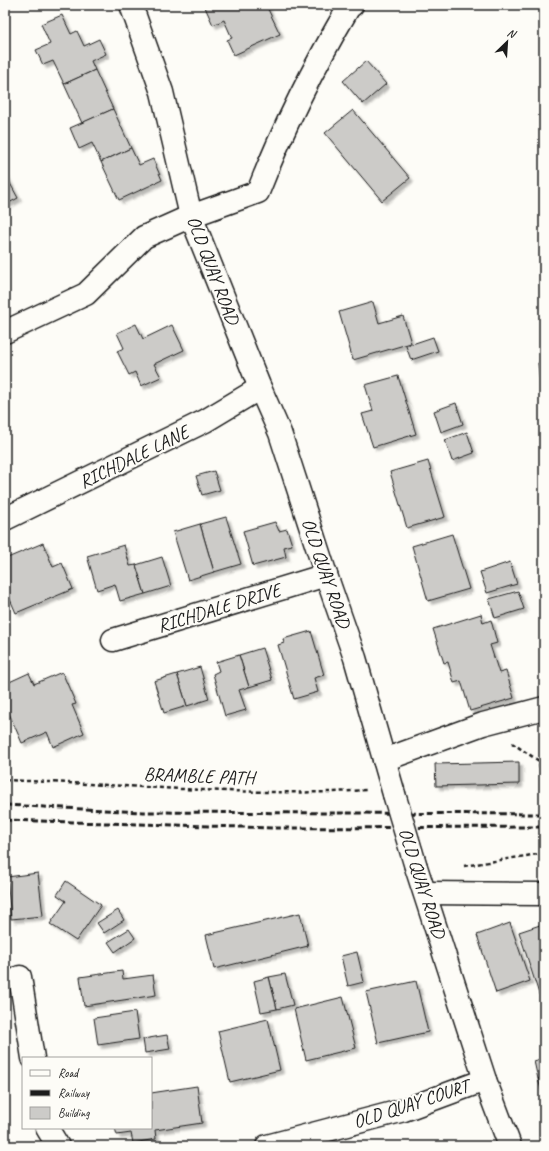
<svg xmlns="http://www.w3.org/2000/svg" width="549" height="1151" viewBox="0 0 549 1151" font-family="Caveat,sans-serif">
	<defs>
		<filter id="shadow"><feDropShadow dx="3.5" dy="3.5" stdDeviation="1" flood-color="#0004"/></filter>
	</defs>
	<rect width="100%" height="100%" fill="#fdfcf7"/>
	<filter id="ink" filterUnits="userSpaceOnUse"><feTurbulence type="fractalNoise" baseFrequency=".025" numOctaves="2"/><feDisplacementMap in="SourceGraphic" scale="8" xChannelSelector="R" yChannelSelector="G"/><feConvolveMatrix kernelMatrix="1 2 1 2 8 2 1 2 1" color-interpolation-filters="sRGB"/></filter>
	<g filter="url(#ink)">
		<g fill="#cccbc8" stroke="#1c1c1c" filter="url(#shadow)">
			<path d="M204,5H266L280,34L234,55L227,40L232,38L224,20L213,25Z"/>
			<path d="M62,15L71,34L77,31L84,46L99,39L106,54L91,61L95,70L64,84L53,61L43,65L36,50L50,44L41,24Z"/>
			<path d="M366,61L386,84L363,104L343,81Z"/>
			<path d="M95,70L113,109L82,123L64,84Z"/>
			<path d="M113,109L131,148L101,162L92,143L79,149L70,128Z"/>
			<path d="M353,110L410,178L382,201L325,133Z"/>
			<path d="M131,148L139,165L153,159L162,180L119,200L101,162Z"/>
			<path d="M5,174L18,198L5,205Z"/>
			<path d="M373,302L379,323L403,316L411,343L353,360L339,312Z"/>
			<path d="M136,324L143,339L172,325L184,350L154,364L161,377L141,386L135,372L129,375L117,351L124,348L117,333Z"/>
			<path d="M433,337L438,351L411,360L406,346Z"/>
			<path d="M544,362V384L540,385L538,363Z"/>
			<path d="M398,376L416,434L373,447L362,414L373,411L365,385Z"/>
			<path d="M456,403L463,424L441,432L434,411Z"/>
			<path d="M467,432L474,453L452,461L445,440Z"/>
			<path d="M428,461L445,517L407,528L390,472Z"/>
			<path d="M214,471L220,490L202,495L196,476Z"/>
			<path d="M226,517L241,564L214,572L200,524Z"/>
			<path d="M275,522L279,531L287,529L292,545L284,547L286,557L253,566L243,531Z"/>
			<path d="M200,524L214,572L188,580L173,532Z"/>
			<path d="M452,534L469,589L428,601L412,546Z"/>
			<path d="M43,543L53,567L62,563L73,589L16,613L5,588V559Z"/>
			<path d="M124,545L130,566L136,565L145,594L120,601L115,584L97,590L87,556Z"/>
			<path d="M162,557L171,586L145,594L136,565Z"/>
			<path d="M510,562L517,584L487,593L480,572Z"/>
			<path d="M518,591L524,609L495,618L489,599Z"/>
			<path d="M481,614L483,623L491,620L497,643L490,645L499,673L506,671L514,698L470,711L461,681L454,683L448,662L444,663L433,629Z"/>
			<path d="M311,631L324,675L314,678L318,692L294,699L278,645L284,643L283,639Z"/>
			<path d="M262,648L272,680L249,687L239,655Z"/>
			<path d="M239,655L249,687L239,690L246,710L225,716L213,674L219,671L216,662Z"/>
			<path d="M200,667L209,699L187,706L177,674Z"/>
			<path d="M62,672L76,704L72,705L84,733L53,747L47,732L22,743L7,709L5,710V684L29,673L34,684Z"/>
			<path d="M177,674L187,706L164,713L154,681Z"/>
			<path d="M519,762V784L436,786L435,764Z"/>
			<path d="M38,873L43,916L11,919L7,877Z"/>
			<path d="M66,881L101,905L76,941L50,924L66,901L57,895Z"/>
			<path d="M118,910L124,920L104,933L97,923Z"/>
			<path d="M300,913L308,946L214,969L206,935Z"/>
			<path d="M510,923L530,981L496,993L477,935Z"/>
			<path d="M540,925L542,931H544V996L540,997L519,932Z"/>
			<path d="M129,929L135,938L115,952L108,942Z"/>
			<path d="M357,952L364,982L348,986L341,956Z"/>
			<path d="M122,971L123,979L153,975L156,995L84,1006L80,977Z"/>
			<path d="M285,974L293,1005L277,1009L269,977Z"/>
			<path d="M269,977L277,1009L261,1012L254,981Z"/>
			<path d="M416,981L428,1032L378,1043L366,992Z"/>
			<path d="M343,997L356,1048L306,1060L294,1009Z"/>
			<path d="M135,1012L139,1039L98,1045L94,1018Z"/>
			<path d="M268,1019L280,1070L230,1082L218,1031Z"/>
			<path d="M167,1035L170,1049L145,1053L143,1039Z"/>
			<path d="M544,1058V1077L538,1079L534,1061Z"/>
			<path d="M544,1077V1096H543L538,1079Z"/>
			<path d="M197,1086L202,1123L155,1130L156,1139L133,1143L131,1133L117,1135L115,1128H151V1093Z"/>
		</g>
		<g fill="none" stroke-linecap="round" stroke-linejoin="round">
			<defs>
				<g id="minor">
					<path d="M131,5L162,92L191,216L260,388L280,433L326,575L355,658L394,794"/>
					<path d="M5,332L86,294L144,237L191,216L258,192C283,128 314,66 349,7L352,5"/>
					<path d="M5,519L205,421L260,388"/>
					<path d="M113,640L326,575"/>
					<path d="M384,760L483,724L544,708"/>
					<path d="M416,867L485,1080L510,1146"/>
					<path d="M425,893L544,894"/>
					<path d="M20,977L33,1058"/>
					<path d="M47,1128L58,1146"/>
					<path d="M267,1146L404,1110L485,1080"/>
				</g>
			</defs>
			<use href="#minor" stroke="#1c1c1c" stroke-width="25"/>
			<g stroke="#1c1c1c" stroke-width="2.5" stroke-dasharray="4 3" stroke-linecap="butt">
				<path d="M512,743L539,761L544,797"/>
				<path d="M5,780C79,783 153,788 226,791C273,792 319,794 366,790"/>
				<path d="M464,866L544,853"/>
			</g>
			<use href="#minor" stroke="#fdfcf7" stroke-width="22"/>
			<g stroke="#1c1c1c" stroke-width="3" stroke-dasharray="6 3" stroke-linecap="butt">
				<path d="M5,805L143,812L544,814"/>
				<path d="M5,820L275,828L544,827"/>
			</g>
			<defs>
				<path id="minor-bridge" d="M394,794L416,867"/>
			</defs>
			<use href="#minor-bridge" stroke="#1c1c1c" stroke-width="25" stroke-linecap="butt"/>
			<use href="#minor-bridge" stroke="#fdfcf7" stroke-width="22"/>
		</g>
	</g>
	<g text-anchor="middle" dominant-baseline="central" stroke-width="4" stroke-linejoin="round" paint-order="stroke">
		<g font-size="19" fill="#1c1c1c" stroke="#fdfcf7">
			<text transform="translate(213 270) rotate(69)">OLD QUAY ROAD</text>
			<text transform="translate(134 457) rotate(-26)">RICHDALE LANE</text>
			<text transform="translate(326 573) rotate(71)">OLD QUAY ROAD</text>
			<text transform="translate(219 608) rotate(-17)">RICHDALE DRIVE</text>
			<text transform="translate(199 776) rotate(2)">BRAMBLE PATH</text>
			<text transform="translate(422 883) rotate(72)">OLD QUAY ROAD</text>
			<text transform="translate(411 1104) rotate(-18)">OLD QUAY COURT</text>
		</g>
	</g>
	<rect width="549" height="1151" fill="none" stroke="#fdfcf7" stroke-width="20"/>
	<rect x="10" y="10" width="529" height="1131" fill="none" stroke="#1c1c1c" stroke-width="1.5" filter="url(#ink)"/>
	<rect x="22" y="1057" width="130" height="72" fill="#fdfcf7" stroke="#a3a29f"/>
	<rect x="30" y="1070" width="20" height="6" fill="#fdfcf7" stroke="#a3a29f"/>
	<text x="58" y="1077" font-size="12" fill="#1c1c1c">Road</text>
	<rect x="30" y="1090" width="20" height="6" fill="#1c1c1c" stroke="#a3a29f"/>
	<text x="58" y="1097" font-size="12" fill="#1c1c1c">Railway</text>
	<rect x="30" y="1107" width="20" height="12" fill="#cccbc8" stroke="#a3a29f"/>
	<text x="58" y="1117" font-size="12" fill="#1c1c1c">Building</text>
	<g transform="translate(507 42) rotate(25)" stroke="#fdfcf7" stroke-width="3" paint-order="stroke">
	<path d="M0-3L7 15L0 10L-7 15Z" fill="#1c1c1c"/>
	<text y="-6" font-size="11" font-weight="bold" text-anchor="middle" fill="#1c1c1c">N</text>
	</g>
</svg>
